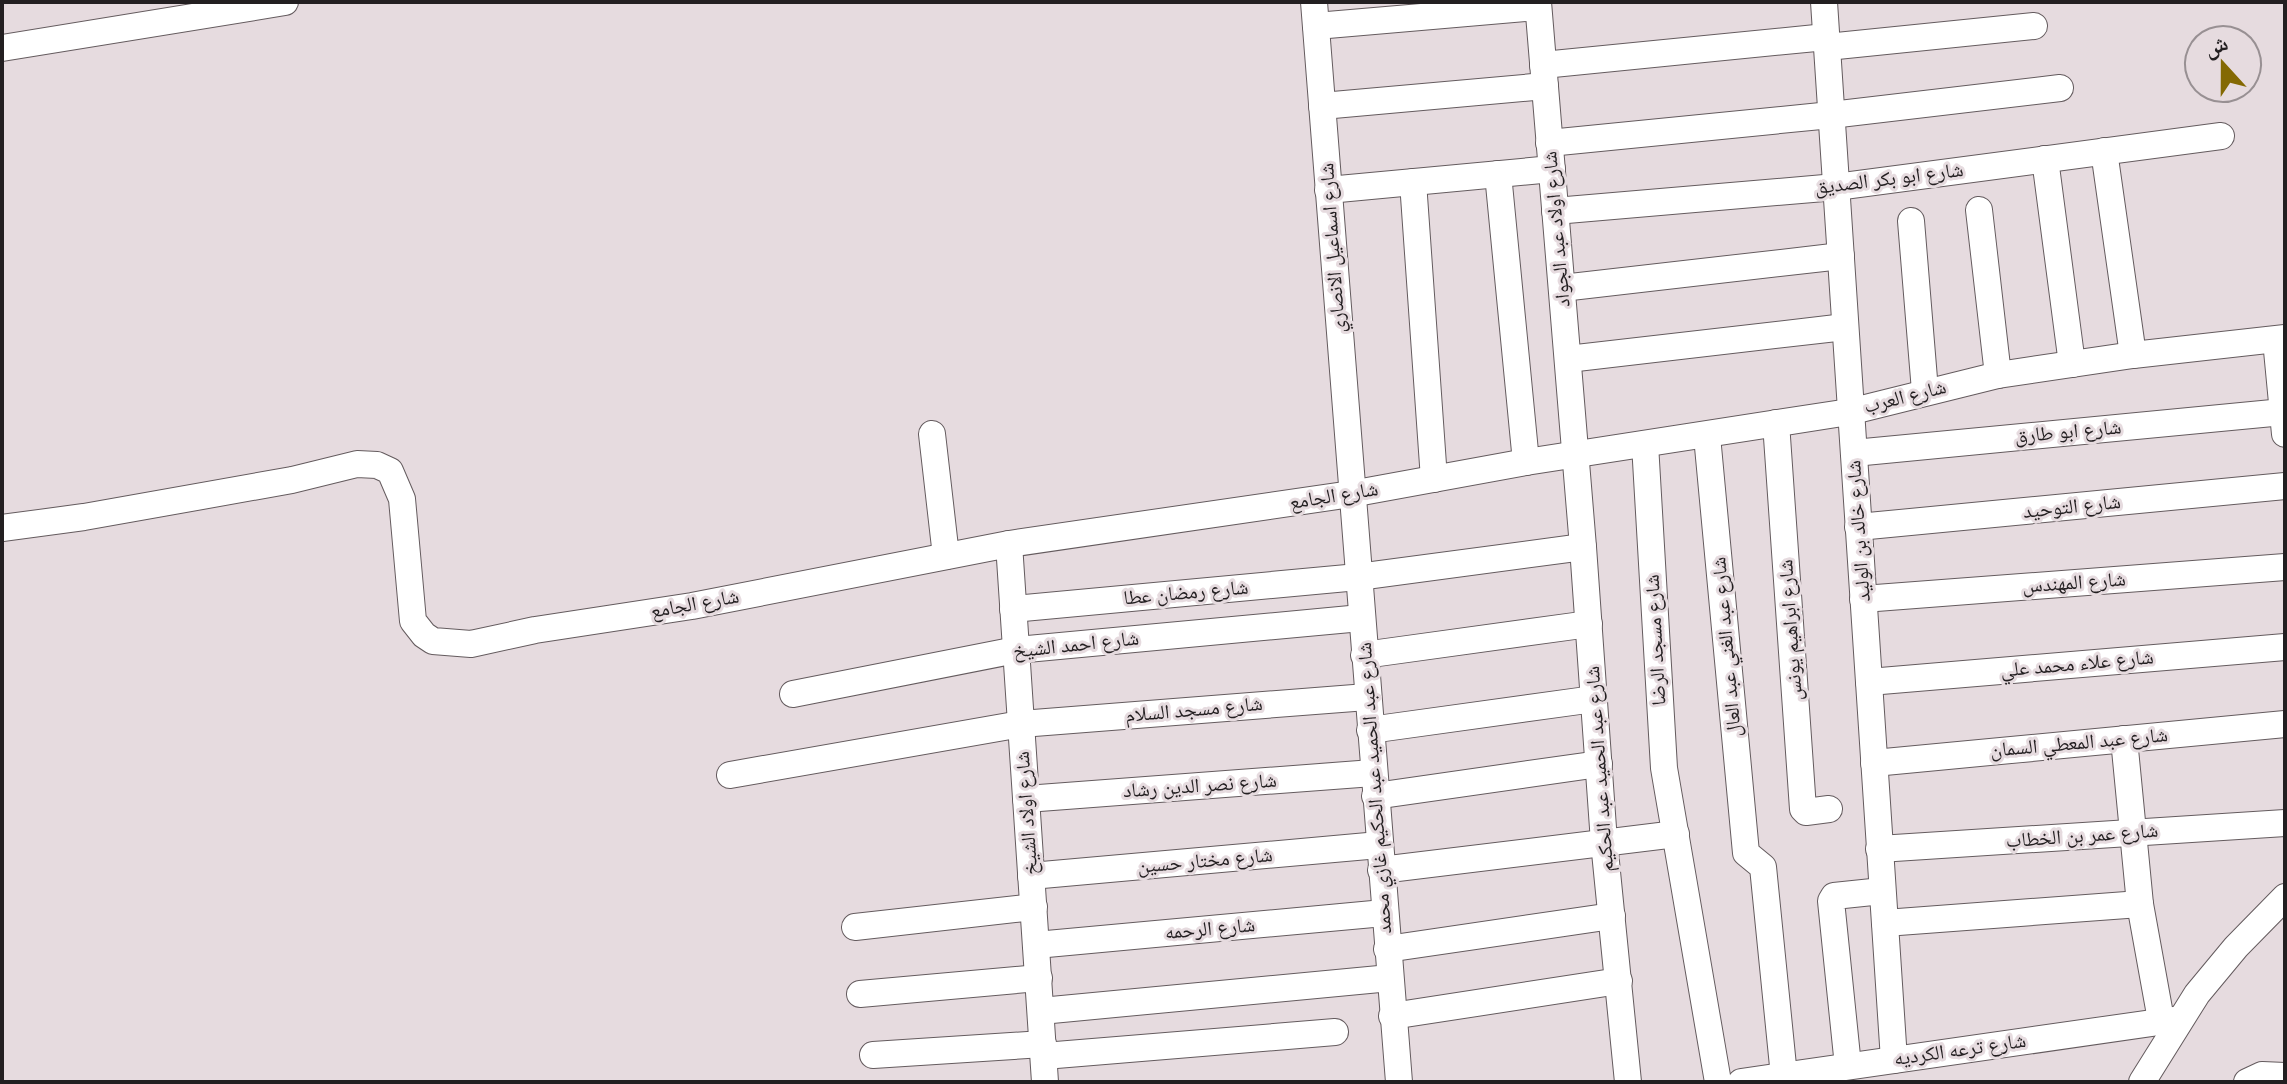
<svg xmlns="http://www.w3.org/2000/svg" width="2287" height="1084" viewBox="0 0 2287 1084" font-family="'Varela Round','Noto Naskh Arabic',sans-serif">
	<rect width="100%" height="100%" fill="#e6dbdf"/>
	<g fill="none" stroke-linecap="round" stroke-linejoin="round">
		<defs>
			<g id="minor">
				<path d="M1314,2L1399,1082"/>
				<path d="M1538,2L1583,547L1604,842L1628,1082"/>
				<path d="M1824,2L1894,1060"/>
				<path d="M1316,26L1538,7"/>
				<path d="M1827,47L2034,26"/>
				<path d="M2,48L285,2"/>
				<path d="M1543,65L1826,37"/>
				<path d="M1322,106L1545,86"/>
				<path d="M1549,143L1831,115L2060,88"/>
				<path d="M2104,151L2133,355"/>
				<path d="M2045,159L2072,364"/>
				<path d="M1498,174L1526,462"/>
				<path d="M1413,182L1434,479"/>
				<path d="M1328,190L1552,169"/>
				<path d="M1979,210L1998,375"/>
				<path d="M1555,211L1836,187L2221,136"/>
				<path d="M1911,221L1925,391"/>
				<path d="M1562,288L1841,256"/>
				<path d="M2276,340L2285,434"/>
				<path d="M1568,359L1845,327"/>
				<path d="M1776,423L1803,809L1806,812L1829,809"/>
				<path d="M932,434L946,556"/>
				<path d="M1707,436L1746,853L1763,867L1784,1076"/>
				<path d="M1645,444L1664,768L1718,1082"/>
				<path d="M1854,453L2283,412"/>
				<path d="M1858,527L2285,486"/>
				<path d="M2,528L84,517L292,480L357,464L377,465L390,471L402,499L413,621L424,635L433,641L471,644L535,630L692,606L1009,544L1351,494L1526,462L1849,412L1998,375L2133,355L2285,338"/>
				<path d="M1009,544L1045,1082"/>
				<path d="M1863,599L2285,567"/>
				<path d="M1013,609L1358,577L1583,547"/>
				<path d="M1364,655L1589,624"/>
				<path d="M1869,682L2285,647"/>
				<path d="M793,694L1016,650L1361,618"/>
				<path d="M1370,730L1594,699"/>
				<path d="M2124,739L2140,904L2161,1020"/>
				<path d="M1874,763L2285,724"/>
				<path d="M730,775L1021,724L1367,697"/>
				<path d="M1375,796L1599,764"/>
				<path d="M1026,799L1373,773"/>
				<path d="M1879,849L2285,823"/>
				<path d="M1381,870L1676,834"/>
				<path d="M1031,876L1379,845"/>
				<path d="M1885,923L2140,904"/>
				<path d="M855,927L1034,907"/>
				<path d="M1036,945L1384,913"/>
				<path d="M1387,949L1612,916"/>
				<path d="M860,994L1039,978"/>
				<path d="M1041,1011L1390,978"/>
				<path d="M1392,1016L1619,981"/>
				<path d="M873,1055L1043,1044"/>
				<path d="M1044,1056L1335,1032"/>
				<path d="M1848,1066L1831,901L1834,896L1882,891"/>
				<path d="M1741,1082L2180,1019"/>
				<path d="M2142,1082L2197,994L2236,947L2285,897"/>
				<path d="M2247,1082L2262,1075L2285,1076"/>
			</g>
		</defs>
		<use href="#minor" stroke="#645b5e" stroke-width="28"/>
		<use href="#minor" stroke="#fff" stroke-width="26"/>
	</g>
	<g text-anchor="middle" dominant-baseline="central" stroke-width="6" stroke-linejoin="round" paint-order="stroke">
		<g font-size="20" fill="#231f21" stroke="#e6dbdf">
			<text transform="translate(1889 179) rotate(-7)">شارع ابو بكر الصديق</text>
			<text transform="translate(1557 229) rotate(-95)">شارع اولاد عبد الجواد</text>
			<text transform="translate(1333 248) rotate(-94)">شارع اسماعيل الانصاري</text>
			<text transform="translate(1905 397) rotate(-14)">شارع العرب</text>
			<text transform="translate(2068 432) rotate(-5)">شارع ابو طارق</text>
			<text transform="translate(1334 496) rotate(-9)">شارع الجامع</text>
			<text transform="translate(2072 507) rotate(-6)">شارع التوحيد</text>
			<text transform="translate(1859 531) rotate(-94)">شارع خالد بن الوليد</text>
			<text transform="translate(2074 583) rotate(-4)">شارع المهندس</text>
			<text transform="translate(1186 593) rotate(-5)">شارع رمضان عطا</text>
			<text transform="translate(695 604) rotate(-10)">شارع الجامع</text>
			<text transform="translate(1791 630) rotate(-94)">شارع ابراهيم يونس</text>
			<text transform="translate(1656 640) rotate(-93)">شارع مسجد الرضا</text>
			<text transform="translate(1076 645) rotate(-6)">شارع احمد الشيخ</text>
			<text transform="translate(1727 647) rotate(-95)">شارع عبد الغني عبد العال</text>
			<text transform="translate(2077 664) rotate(-5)">شارع علاء محمد علي</text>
			<text transform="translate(1194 710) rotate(-5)">شارع مسجد السلام</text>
			<text transform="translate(2079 743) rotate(-5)">شارع عبد المعطي السمان</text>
			<text transform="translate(1600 769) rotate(-94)">شارع عبد الحميد عبد الحكيم</text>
			<text transform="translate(1200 786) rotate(-4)">شارع نصر الدين رشاد</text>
			<text transform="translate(1375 788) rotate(-94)">شارع عبد الحميد عبد الحكيم غازي محمد</text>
			<text transform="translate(1027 813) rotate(-94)">شارع اولاد الشيخ</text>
			<text transform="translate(2082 836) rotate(-4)">شارع عمر بن الخطاب</text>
			<text transform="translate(1205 861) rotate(-5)">شارع مختار حسين</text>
			<text transform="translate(1210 929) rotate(-5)">شارع الرحمه</text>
			<text transform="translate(1960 1050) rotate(-8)">شارع ترعه الكرديه</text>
		</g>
	</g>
	<rect width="2287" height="1084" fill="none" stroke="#231f21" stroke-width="8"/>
	<g transform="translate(2223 64) rotate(339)"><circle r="38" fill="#e6dbdf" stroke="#989093" stroke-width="2"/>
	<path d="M0-6L14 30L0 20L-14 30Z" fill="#846903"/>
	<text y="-12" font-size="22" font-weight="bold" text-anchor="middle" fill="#231f21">ش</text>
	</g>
</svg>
